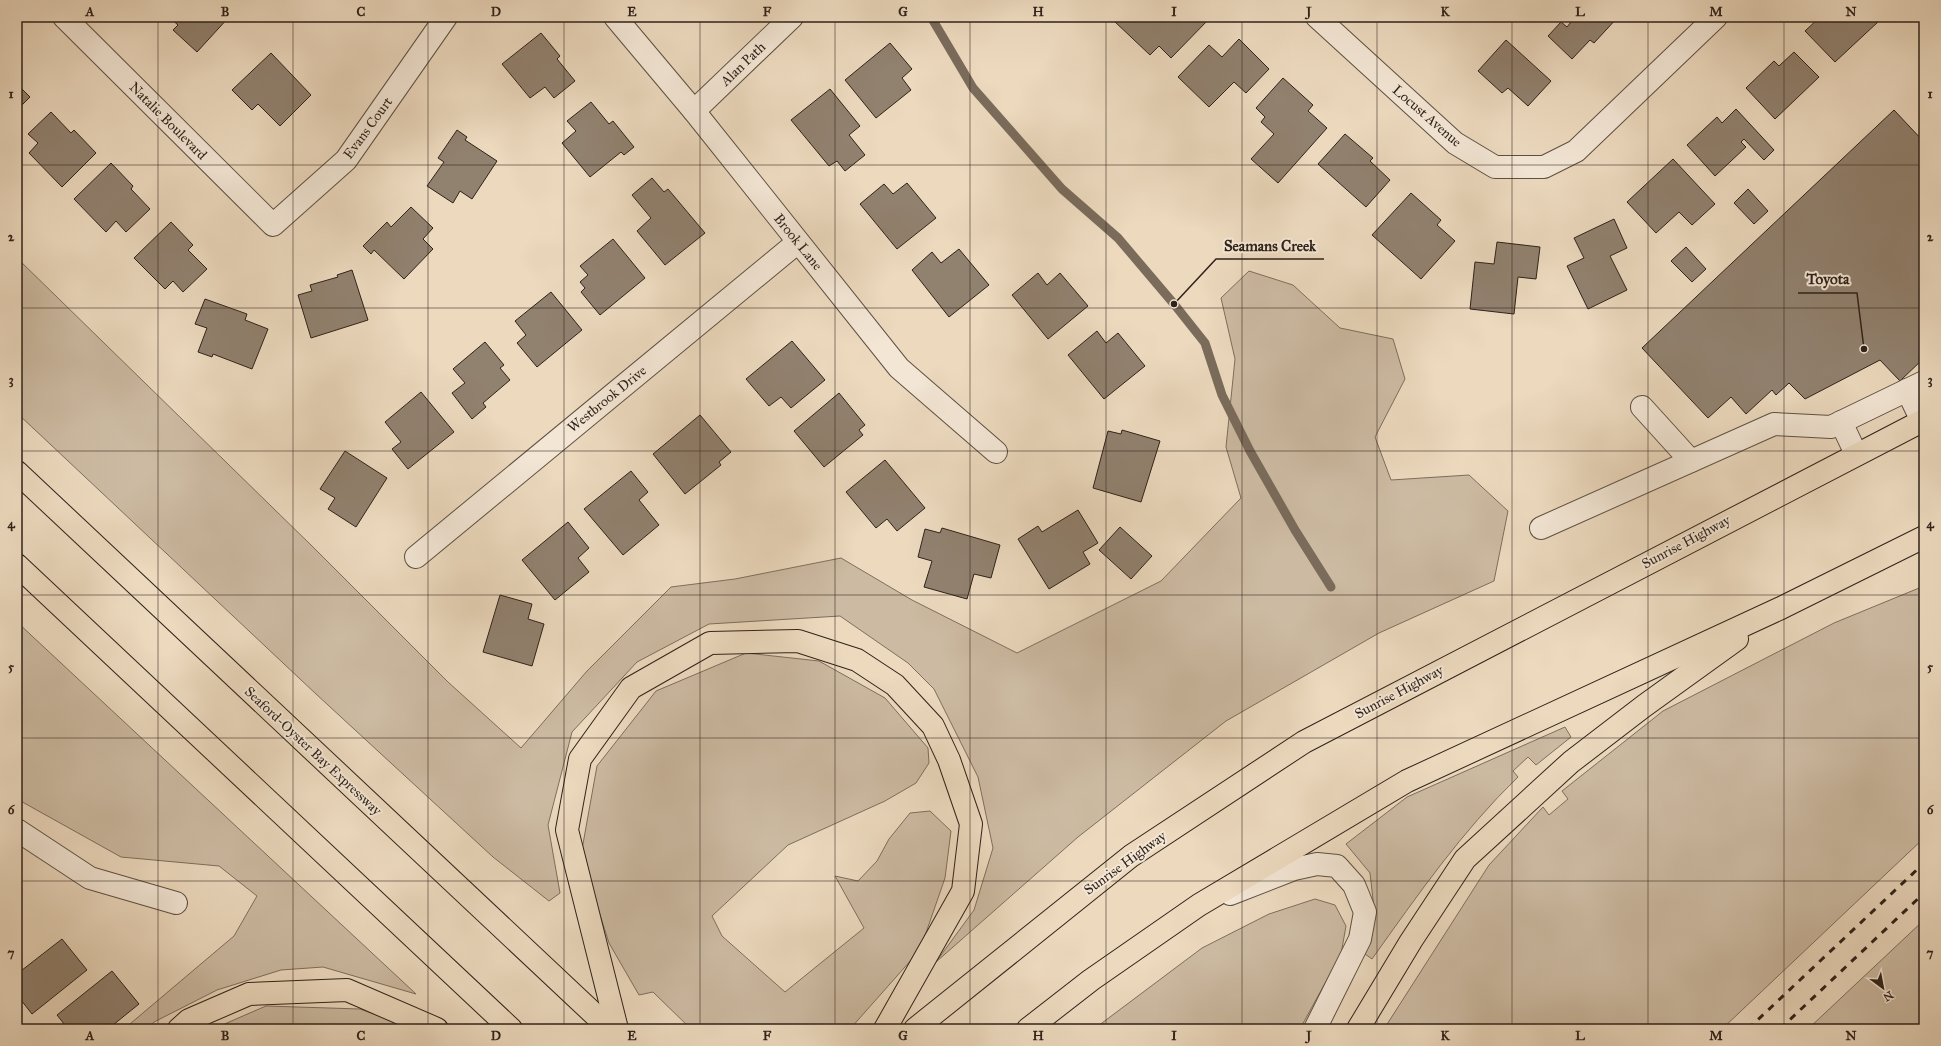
<svg xmlns="http://www.w3.org/2000/svg" width="1941" height="1046" viewBox="0 0 1941 1046" font-family="'IM FELL Great Primer',serif">
	<rect width="100%" height="100%" fill="#ecd9be"/>
	<filter id="stains"><feTurbulence type="fractalNoise" baseFrequency=".005" numOctaves="4"/><feColorMatrix values="0 0 0 0 .2 0 0 0 0 .09 0 0 0 0 .02 0 0 0 .5 -.17"/></filter>
	<radialGradient id="worn" r=".72"><stop offset=".6" stop-color="#630" stop-opacity="0"/><stop offset="1" stop-color="#630" stop-opacity=".3"/></radialGradient>
	<g fill="#ccbaa2" stroke="#7e6e5e">
		<path d="M17,258L313,547L448,682L521,748L587,671L671,587L735,579L841,558L912,600L1017,653L1161,581L1241,498L1226,447L1235,359L1221,298L1249,271L1293,285L1340,328L1393,339L1405,379L1375,437L1391,480L1469,475L1508,511L1494,581L1379,633L1226,721L1078,837L936,962L974,910L993,848L978,777L934,689L908,663L840,616L709,624L637,662L572,732L548,825L560,893L549,901L493,857L316,694L17,413Z"/>
		<path d="M1924,586V838L1722,1029H1384L1489,865L1543,807L1549,815L1568,799L1562,791L1663,711L1834,623Z"/>
		<path d="M17,622L416,994L323,967L281,970L217,990L154,1022L148,1029H124L234,936L257,896L219,866L121,857L17,799Z"/>
		<path d="M746,653L819,661L885,698L928,748L929,763L916,783L885,801L788,845L712,916L722,936L785,992L864,928L835,876L858,881L877,861L889,839L910,813L930,811L951,831L945,878L920,950L850,1029H691L653,992L639,995L609,943L581,855L597,766L656,691Z"/>
		<path d="M1565,727L1571,737L1536,765L1528,757L1513,771L1518,777C1462,831 1417,896 1372,959L1365,954L1374,908L1370,873L1346,844L1407,797Z"/>
		<path d="M1315,899L1335,905L1346,926L1341,954L1300,1029H1094L1202,948L1269,914Z"/>
		<path d="M1924,920V1029L1905,1024L1899,1029H1808Z"/>
		<path d="M266,1006L360,1009L415,1029H213Z"/>
	</g>
	<g fill="none" stroke-linecap="round" stroke-linejoin="round">
		<path stroke="#7a6b5b" stroke-width="9" d="M931,17L973,88L1062,189L1118,238L1174,304L1205,343L1222,395L1250,451L1295,530L1331,587"/>
	</g>
	<g fill="#91816f" stroke="#2f221a">
		<path d="M169,17H229L197,52L173,30L178,25Z"/>
		<path d="M1116,17H1207L1209,19L1171,58L1159,46L1150,55L1113,20Z"/>
		<path d="M1564,17H1618L1594,43L1590,40L1572,59L1548,36L1561,22L1567,27L1571,22Z"/>
		<path d="M1820,17H1876L1879,21L1835,62L1805,31Z"/>
		<path d="M541,33L560,56L557,59L575,81L554,98L545,87L530,98L502,64Z"/>
		<path d="M1239,39L1269,69L1246,93L1234,82L1209,107L1178,77L1209,45L1222,57Z"/>
		<path d="M1506,40L1551,81L1528,106L1508,88L1502,93L1478,71Z"/>
		<path d="M890,43L912,69L902,78L911,90L876,118L845,80Z"/>
		<path d="M1794,52L1819,77L1775,119L1746,88L1774,61L1779,66Z"/>
		<path d="M271,53L311,95L280,126L258,104L252,110L232,90Z"/>
		<path d="M1283,78L1313,105L1308,111L1327,128L1278,183L1251,159L1274,134L1261,122L1265,117L1256,108Z"/>
		<path d="M17,84L30,97L17,110Z"/>
		<path d="M830,89L860,126L849,135L865,155L845,171L837,161L829,166L791,120Z"/>
		<path d="M591,102L609,124L613,121L634,147L624,155L621,152L590,177L562,143L576,131L567,121Z"/>
		<path d="M1736,109L1774,150L1764,160L1744,139L1741,142L1746,147L1715,176L1687,145L1717,117L1722,123Z"/>
		<path d="M1894,110L1924,142V358L1900,381L1880,360L1805,399L1789,383L1776,395L1772,390L1746,414L1731,397L1708,418L1642,348Z"/>
		<path d="M51,112L71,133L74,130L96,153L62,187L29,153L38,143L28,134Z"/>
		<path d="M457,130L467,137L465,140L497,161L472,199L460,191L453,203L427,186L444,162L438,158Z"/>
		<path d="M1345,134L1373,158L1370,161L1390,180L1366,207L1318,164Z"/>
		<path d="M1673,159L1715,204L1692,225L1679,212L1656,233L1627,202Z"/>
		<path d="M111,163L133,186L131,189L150,209L126,232L116,221L106,232L74,199Z"/>
		<path d="M652,178L664,192L668,189L705,233L665,265L637,231L651,218L632,195Z"/>
		<path d="M907,183L936,218L897,249L860,204L884,184L893,194Z"/>
		<path d="M1748,189L1768,211L1754,224L1734,203Z"/>
		<path d="M1411,193L1441,220L1437,225L1455,241L1421,279L1372,235Z"/>
		<path d="M411,207L433,228L423,239L433,249L404,279L374,250L371,254L363,246L387,222L391,227Z"/>
		<path d="M1614,219L1627,248L1610,256L1627,290L1588,309L1567,266L1584,258L1574,238Z"/>
		<path d="M171,222L193,245L188,250L207,269L183,292L173,281L165,289L134,258Z"/>
		<path d="M613,239L645,278L600,315L581,292L585,288L580,282L588,275L580,266Z"/>
		<path d="M1497,242L1540,247L1536,279L1518,277L1514,314L1470,309L1475,262L1494,264Z"/>
		<path d="M1686,247L1706,269L1692,282L1671,261Z"/>
		<path d="M959,249L989,285L949,317L912,270L932,252L941,263Z"/>
		<path d="M352,270L368,320L311,338L298,295L312,291L310,285L338,277L337,275Z"/>
		<path d="M1038,273L1047,285L1060,273L1088,306L1048,339L1012,295Z"/>
		<path d="M551,292L582,330L537,367L517,343L526,335L515,321Z"/>
		<path d="M205,299L247,314L245,320L268,329L252,369L213,354L212,357L198,352L207,328L195,324Z"/>
		<path d="M1097,331L1106,343L1118,333L1145,366L1104,399L1068,355Z"/>
		<path d="M792,341L825,380L791,408L781,397L769,406L746,379Z"/>
		<path d="M485,342L504,365L500,368L510,380L483,403L486,407L472,419L452,393L465,383L453,369Z"/>
		<path d="M421,392L454,432L408,469L392,449L401,442L385,422Z"/>
		<path d="M839,393L865,425L859,430L863,435L824,467L794,431Z"/>
		<path d="M700,415L731,452L719,462L721,465L685,494L653,454Z"/>
		<path d="M1122,430L1160,441L1141,502L1093,488L1108,431L1121,434Z"/>
		<path d="M345,451L387,478L356,527L328,509L335,498L320,489Z"/>
		<path d="M885,460L925,508L897,531L887,519L876,528L846,492Z"/>
		<path d="M631,471L648,492L639,500L659,525L623,555L584,509Z"/>
		<path d="M1078,510L1098,543L1083,552L1090,564L1049,589L1018,539L1038,526L1042,532Z"/>
		<path d="M568,522L589,548L578,558L589,572L555,600L522,560Z"/>
		<path d="M1120,527L1152,556L1131,579L1099,550Z"/>
		<path d="M942,528L1000,545L991,578L974,574L967,599L924,587L932,561L918,557L925,529L940,533Z"/>
		<path d="M500,595L532,604L528,619L544,624L532,666L483,652Z"/>
		<path d="M62,939L87,970L32,1014L17,995V974Z"/>
		<path d="M112,971L139,1004L108,1029H68L57,1015Z"/>
	</g>
	<g fill="none" stroke-linecap="round" stroke-linejoin="round">
		<defs>
			<g id="minor">
				<path d="M64,17L273,225L346,160L446,17"/>
				<path d="M615,17L694,111L899,368L996,452"/>
				<path d="M1317,17L1455,143L1495,167H1544L1576,151L1716,17"/>
				<path d="M694,111L792,17"/>
				<path d="M1907,390L1922,421"/>
				<path d="M1642,407L1691,461"/>
				<path d="M1841,422L1856,454"/>
				<path d="M1541,528L1774,424L1831,427L1924,382"/>
				<path d="M416,557L798,242"/>
				<path d="M17,830L90,878L176,903"/>
				<path d="M1230,894L1294,869L1317,864L1337,866L1354,885L1365,912L1360,939L1315,1029"/>
			</g>
			<g id="highway">
				<path d="M17,472L610,1029"/>
				<path d="M17,565L511,1029"/>
				<path d="M179,1029L189,1020L249,994L347,990L437,1029"/>
				<path d="M617,1029L567,830L580,759L631,688L710,643L798,641L857,660L895,685L933,726L949,760L971,824L963,891L885,1029"/>
				<path d="M915,1029L1131,856L1304,742L1924,420"/>
				<path d="M1028,1029L1091,980L1199,905L1407,781L1781,608L1924,537"/>
				<path d="M1358,1029L1411,941L1465,859L1571,762L1644,706L1737,639"/>
			</g>
		</defs>
		<use href="#minor" stroke="#5e5043" stroke-width="24"/>
		<use href="#highway" stroke="#2f221a" stroke-width="24"/>
		<use href="#minor" stroke="#f3e6d5" stroke-width="22"/>
		<use href="#highway" stroke="#ecd9be" stroke-width="22"/>
		<g stroke="#2f221a" stroke-width="3" stroke-dasharray="7 7" stroke-linecap="butt">
			<path d="M1748,1029L1924,863"/>
			<path d="M1780,1029L1924,893"/>
		</g>
	</g>
	<path fill="none" stroke="#2f221a" stroke-width="1" stroke-opacity="0.55" d="M158,17V1029M293,17V1029M428,17V1029M564,17V1029M700,17V1029M835,17V1029M970,17V1029M1106,17V1029M1242,17V1029M1377,17V1029M1512,17V1029M1648,17V1029M1784,17V1029M17,165H1924M17,308H1924M17,451H1924M17,595H1924M17,738H1924M17,881H1924"/>
	<g text-anchor="middle" dominant-baseline="central" stroke-width="4" stroke-linejoin="round" paint-order="stroke">
		<g font-size="14" fill="#2f221a" stroke="#f3e6d5">
			<text transform="translate(743 64) rotate(-44)">Alan Path</text>
			<text transform="translate(1427 116) rotate(41)">Locust Avenue</text>
			<text transform="translate(168 121) rotate(45)">Natalie Boulevard</text>
			<text transform="translate(368 128) rotate(-54)">Evans Court</text>
			<text transform="translate(798 242) rotate(51)">Brook Lane</text>
			<text transform="translate(607 399) rotate(-39)">Westbrook Drive</text>
			<text transform="translate(1686 542) rotate(-28)">Sunrise Highway</text>
			<text transform="translate(1399 692) rotate(-28)">Sunrise Highway</text>
			<text transform="translate(313 751) rotate(43)">Seaford-Oyster Bay Expressway</text>
			<text transform="translate(1125 863) rotate(-36)">Sunrise Highway</text>
		</g>
	</g>
	<path fill="none" stroke="#2f221a" stroke-width="1.5" d="M1174 304L1216 259H1324M1864 349L1857 293H1798"/>
	<g fill="#2f221a" stroke="#f3e6d5" stroke-width="1.5">
		<circle cx="1174" cy="304" r="4"/>
		<circle cx="1864" cy="349" r="4"/>
	</g>
	<g font-size="15" text-anchor="middle" font-weight="bold" fill="#2f221a" stroke="#f3e6d5" stroke-width="4" stroke-linejoin="round" paint-order="stroke">
		<text x="1270" y="251">Seamans Creek</text>
		<text x="1828" y="284">Toyota</text>
	</g>
	<rect width="1941" height="1046" fill="none" stroke="#ecd9be" stroke-width="44"/>
	<g transform="translate(1883 988) rotate(148)" stroke="#f3e6d5" stroke-width="3" paint-order="stroke">
	<path d="M0-3L7 15L0 10L-7 15Z" fill="#2f221a"/>
	<text y="-6" font-size="11" font-weight="bold" text-anchor="middle" fill="#2f221a">N</text>
	</g>
	<rect x="22" y="22" width="1897" height="1002" fill="none" stroke="#2f221a" stroke-width="1.5"/>
	<g font-size="13" text-anchor="middle" font-weight="bold" fill="#2f221a">
		<text x="90" y="16">A</text>
		<text x="225" y="16">B</text>
		<text x="361" y="16">C</text>
		<text x="496" y="16">D</text>
		<text x="632" y="16">E</text>
		<text x="767" y="16">F</text>
		<text x="903" y="16">G</text>
		<text x="1038" y="16">H</text>
		<text x="1174" y="16">I</text>
		<text x="1309" y="16">J</text>
		<text x="1445" y="16">K</text>
		<text x="1580" y="16">L</text>
		<text x="1716" y="16">M</text>
		<text x="1851" y="16">N</text>
		<text x="11" y="98">1</text>
		<text x="1930" y="98">1</text>
		<text x="11" y="241">2</text>
		<text x="1930" y="241">2</text>
		<text x="11" y="384">3</text>
		<text x="1930" y="384">3</text>
		<text x="11" y="528">4</text>
		<text x="1930" y="528">4</text>
		<text x="11" y="671">5</text>
		<text x="1930" y="671">5</text>
		<text x="11" y="814">6</text>
		<text x="1930" y="814">6</text>
		<text x="11" y="957">7</text>
		<text x="1930" y="957">7</text>
		<text x="90" y="1040">A</text>
		<text x="225" y="1040">B</text>
		<text x="361" y="1040">C</text>
		<text x="496" y="1040">D</text>
		<text x="632" y="1040">E</text>
		<text x="767" y="1040">F</text>
		<text x="903" y="1040">G</text>
		<text x="1038" y="1040">H</text>
		<text x="1174" y="1040">I</text>
		<text x="1309" y="1040">J</text>
		<text x="1445" y="1040">K</text>
		<text x="1580" y="1040">L</text>
		<text x="1716" y="1040">M</text>
		<text x="1851" y="1040">N</text>
	</g>
	<rect width="100%" height="100%" filter="url(#stains)"/>
	<rect width="100%" height="100%" fill="url(#worn)"/>
</svg>
